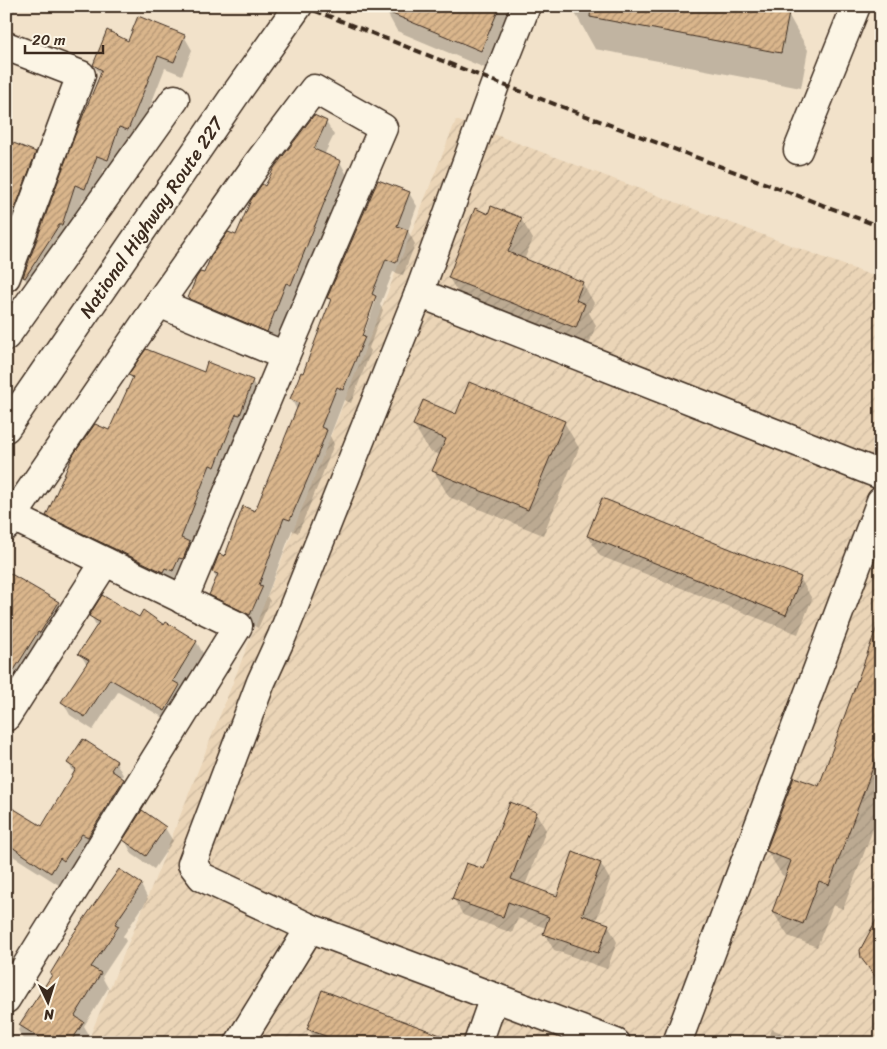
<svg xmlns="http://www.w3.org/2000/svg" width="887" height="1049" viewBox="0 0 887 1049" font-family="Sriracha,sans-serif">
	<defs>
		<pattern id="industrial-furrows" width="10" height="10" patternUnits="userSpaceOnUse" patternTransform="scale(1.25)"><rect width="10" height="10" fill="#ebd5b7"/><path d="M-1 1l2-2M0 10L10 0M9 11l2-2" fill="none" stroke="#cab79d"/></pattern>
		<pattern id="building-hatch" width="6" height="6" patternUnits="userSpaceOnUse" patternTransform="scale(1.25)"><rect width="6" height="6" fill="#dab68c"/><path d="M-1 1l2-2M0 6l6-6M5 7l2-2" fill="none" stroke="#b29472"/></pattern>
	</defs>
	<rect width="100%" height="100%" fill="#f2e2ca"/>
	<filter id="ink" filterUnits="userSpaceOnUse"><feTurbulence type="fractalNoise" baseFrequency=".02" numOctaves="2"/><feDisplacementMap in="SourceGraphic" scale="10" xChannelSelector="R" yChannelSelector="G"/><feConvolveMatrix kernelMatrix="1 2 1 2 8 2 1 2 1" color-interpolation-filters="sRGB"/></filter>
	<g filter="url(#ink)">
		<path fill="url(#industrial-furrows)" d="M456,120L881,279V1043H87L159,869Z"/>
		<g fill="#0003" fill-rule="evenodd">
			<path d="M6,6H16L6,33Z"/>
			<path d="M388,6H508L515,17L492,71L397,31L386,11Z"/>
			<path d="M576,6H746L788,14L808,50L801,88L595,49L575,13Z"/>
			<path d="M184,36L192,50L182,75L165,68L136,143L127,140L115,172L104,169L93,202L83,198L69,238L32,291L24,277L101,76L94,65L129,43Z"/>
			<path d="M326,122L334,135L324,155L340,162L347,175L298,298L294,296L275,344L197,311L189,298L205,275L237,237Z"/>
			<path d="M6,141L35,153L43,166L22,222L6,215Z"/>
			<path d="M409,193L417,206L408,231L415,244L403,275L393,272L380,305L383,310L369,348L371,351L351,403L344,400L330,436L334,444L319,483L298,533L292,530L267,596L270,601L258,628L219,608L211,595L217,579L213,572L226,558L255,512L297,410L291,399L303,374L331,302L328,298ZM376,293V300L361,342L358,341Z"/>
			<path d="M881,197V209L878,204Z"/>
			<path d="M489,216L521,219L533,239L524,260L582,282L594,303L589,313L596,325L588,347L461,298L449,278Z"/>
			<path d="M205,373L252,381L260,394L222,480L217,478L191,546L181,584L55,529L47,516L110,432L133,381L130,375Z"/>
			<path d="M457,416L564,422L579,448L543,535L449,497L434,471L440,455L429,451L414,425Z"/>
			<path d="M588,536L800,578L812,599L798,634L600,556Z"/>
			<path d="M58,603L66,616L21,685L6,676Z"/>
			<path d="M91,616L139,619L165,627L196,641L204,655L173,723L118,692L93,730L70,715L63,702L87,665L80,654L97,627Z"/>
			<path d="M881,653V808L843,909L833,905L817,947L788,936L773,912L786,877L782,875L767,851L819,788Z"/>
			<path d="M116,762L123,775L121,778L124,780L131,793L72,874L68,871L59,885L13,856L6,866V805L42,828L75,774L68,763Z"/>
			<path d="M536,813L546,830L525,886L557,898L601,864L610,880L596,921L608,925L617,942L607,969L554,950L544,933L546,928L518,918L512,933L463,915L454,899L485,871Z"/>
			<path d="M165,828L173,841L154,869L132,854L125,840Z"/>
			<path d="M141,885L148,899L123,936L126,941L102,977L108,988L84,1026L90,1036L86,1043H25L18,1030L52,976Z"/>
			<path d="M309,1029L455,1043H317Z"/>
			<path d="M772,1029L791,1037L794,1043H767Z"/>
		</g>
		<g fill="url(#building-hatch)" stroke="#3b2a1e">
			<path d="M373,6H500L481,51Z"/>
			<path d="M591,6H752L789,13L781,53L590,17Z"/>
			<path d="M138,16L185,35L174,62L158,56L128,130L119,127L108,160L97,156L85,189L75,185L62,225H59L25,278L23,277L75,135L102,70L93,65L107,30L128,41Z"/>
			<path d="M314,115L327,121L314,149L341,161L291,285L286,283L267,332L188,298L196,278L200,272L204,273L211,256L228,232L236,235L251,200L262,184L265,186L274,168Z"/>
			<path d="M6,140L36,152L15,209L6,206Z"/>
			<path d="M378,180L410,192L397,226L408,230L396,263L386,259L372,294L376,296L362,336L365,337L343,390L337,387L321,427L327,430L312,469L290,520L284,518L259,585L263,586L250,615L209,595L218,574L212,572L219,554L225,556L243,506L255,511L299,403L290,399L301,372L303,373L331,299L327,298Z"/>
			<path d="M491,206L522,218L508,252L583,282L576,300L585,304L576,328L448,278L475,208L488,214Z"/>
			<path d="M146,349L204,372L207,362L253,380L240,415L236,414L215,467L210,465L181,538L190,542L183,559L179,558L173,571L165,568L163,572L46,516L73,455L95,424L109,430L133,377L128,375Z"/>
			<path d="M469,382L565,421L528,510L432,471L446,439L413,425L423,400L456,414Z"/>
			<path d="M602,498L801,577L786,615L587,536Z"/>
			<path d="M6,571L59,602L40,633L38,632L6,683Z"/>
			<path d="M102,595L139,617L143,610L164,625L166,622L197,641L173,681L180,685L165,711L110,679L85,717L61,702L89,660L78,654L99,622L89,616Z"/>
			<path d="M878,624L881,625V746L829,885L819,881L803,924L772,912L791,861L766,851L794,777L819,786Z"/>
			<path d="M83,739L117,761L111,770L124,779L88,837L82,834L64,861L60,858L51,873L6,843V804L42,826L76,769L67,763Z"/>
			<path d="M510,802L537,812L511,879L557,896L573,852L601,863L582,915L609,924L598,953L543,934L549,917L508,902L503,917L452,899L466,863L484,869Z"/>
			<path d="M142,810L166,827L146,856L123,840Z"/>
			<path d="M119,869L142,884L115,924L119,926L91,967L101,973L75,1016L84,1022L70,1043H48L19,1025L52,975L50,974L68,944L67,943Z"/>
			<path d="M881,911V984L861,958L860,950Z"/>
			<path d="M322,990L456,1041V1043H343L307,1029Z"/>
		</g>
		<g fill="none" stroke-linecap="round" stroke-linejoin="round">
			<defs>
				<g id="minor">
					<path d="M526,6L496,82L419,293L282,636L261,682L192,864L202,877L310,928L616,1043"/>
					<path d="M6,46L81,75L6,277"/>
					<path d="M798,150L856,6"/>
					<path d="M419,293L881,475"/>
					<path d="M159,303L285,356"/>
					<path d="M6,336L175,99"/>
					<path d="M6,526L159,303L258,163L314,89L383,128L285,356L183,600"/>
					<path d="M6,717L105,562"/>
					<path d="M6,999L238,626L13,517"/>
					<path d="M239,1043L310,928"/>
					<path d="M478,1043L494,997"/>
					<path d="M677,1043L881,501"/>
				</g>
				<g id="highway">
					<path id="s1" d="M6,428L237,92L298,6"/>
				</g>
			</defs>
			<use href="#minor" stroke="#3b2a1e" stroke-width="31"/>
			<use href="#highway" stroke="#3b2a1e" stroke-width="31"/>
			<use href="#minor" stroke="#fcf5e5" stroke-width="28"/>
			<use href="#highway" stroke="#fcf5e5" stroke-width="28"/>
			<path stroke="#3b2a1e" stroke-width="4" stroke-dasharray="8 4" stroke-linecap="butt" d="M303,6L496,82L881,227"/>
		</g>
	</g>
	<g text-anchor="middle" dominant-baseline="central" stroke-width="4.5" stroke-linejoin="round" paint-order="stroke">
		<g font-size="19" fill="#3b2a1e" stroke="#fcf5e5">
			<text stroke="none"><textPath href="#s1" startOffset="256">National Highway Route 227</textPath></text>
		</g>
	</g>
	<rect width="887" height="1049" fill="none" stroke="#fcf5e5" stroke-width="25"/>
	<rect x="12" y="12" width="862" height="1024" fill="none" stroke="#3b2a1e" stroke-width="2" filter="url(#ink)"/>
	<g transform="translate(48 1002) rotate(176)" stroke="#fcf5e5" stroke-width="4" paint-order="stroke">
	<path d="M0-4L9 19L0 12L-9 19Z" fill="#3b2a1e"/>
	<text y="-8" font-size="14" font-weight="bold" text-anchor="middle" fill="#3b2a1e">N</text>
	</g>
	<path d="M25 45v8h78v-8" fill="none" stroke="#3b2a1e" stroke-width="2.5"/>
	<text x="32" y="45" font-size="15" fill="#3b2a1e" stroke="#fcf5e5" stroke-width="4" paint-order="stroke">20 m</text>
</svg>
